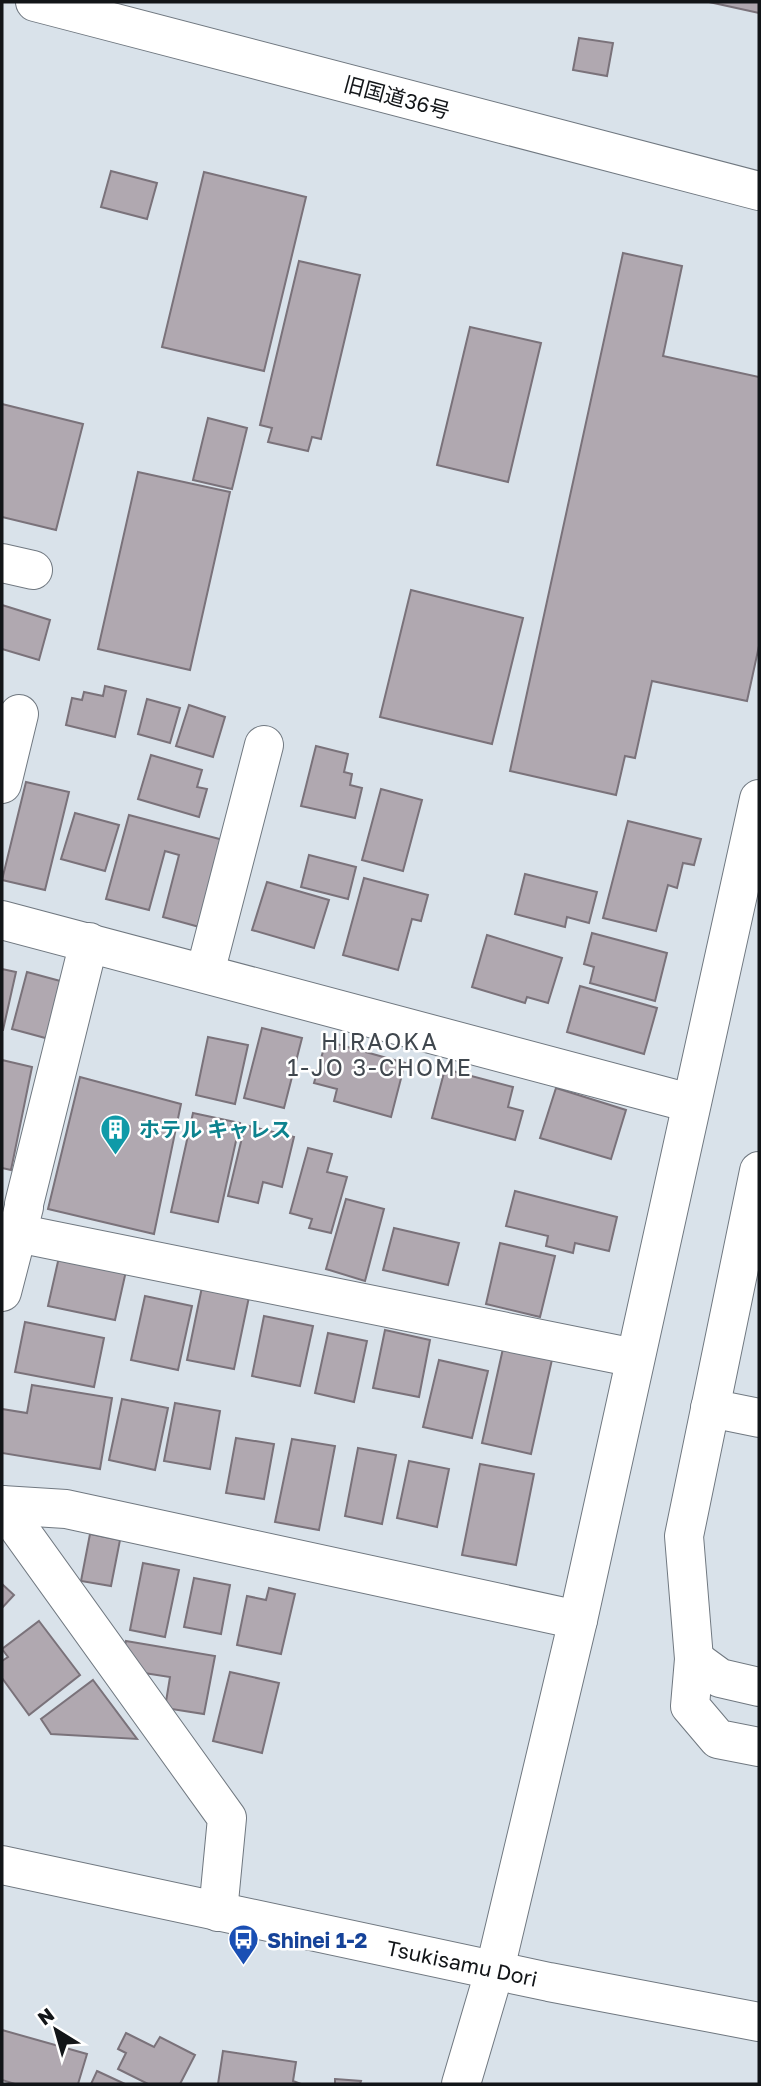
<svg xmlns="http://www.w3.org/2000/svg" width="761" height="2086" viewBox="0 0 761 2086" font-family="'Golos Text','Noto Sans JP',sans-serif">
	<rect width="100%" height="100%" fill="#d9e2ea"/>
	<g fill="#b0a8b0" stroke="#7a727a" stroke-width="2">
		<path d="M709,2H759V13Z"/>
		<path d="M579,38L613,43L607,76L573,70Z"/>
		<path d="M111,171L157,183L147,219L101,207Z"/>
		<path d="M204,172L306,197L264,371L162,347Z"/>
		<path d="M623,253L682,266L663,356L759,377V646L747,701L652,681L635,758L625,756L616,795L510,771Z"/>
		<path d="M299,261L360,275L321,439L312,437L308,451L268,442L272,428L260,425Z"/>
		<path d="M470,327L541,343L508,482L437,465Z"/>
		<path d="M2,404L83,424L56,530L2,517Z"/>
		<path d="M208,418L247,428L232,489L193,480Z"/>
		<path d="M138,472L230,492L190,670L98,649Z"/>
		<path d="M411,590L523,618L492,744L380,717Z"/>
		<path d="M2,605L50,620L39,660L2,649Z"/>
		<path d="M105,686L126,691L115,737L66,725L72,698L82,700L84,692L103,696Z"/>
		<path d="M147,699L180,708L170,743L138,734Z"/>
		<path d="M189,705L225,717L213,757L176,746Z"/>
		<path d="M316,746L348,754L344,772L352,774L350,785L362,788L355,818L301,806Z"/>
		<path d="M151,755L202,770L197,787L207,789L199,817L138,799Z"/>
		<path d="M26,782L69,792L45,890L2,880Z"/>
		<path d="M381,789L422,800L403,871L362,860Z"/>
		<path d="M75,813L119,825L105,871L61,859Z"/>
		<path d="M129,815L227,841L203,928L163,917L179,855L165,851L149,910L106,899Z"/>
		<path d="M628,821L701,839L694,865L683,863L677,888L668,885L656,931L603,918Z"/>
		<path d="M309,855L356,867L348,899L301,887Z"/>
		<path d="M525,874L597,892L589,923L567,917L565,927L515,914Z"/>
		<path d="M364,878L428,895L421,921L412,919L398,970L343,955Z"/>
		<path d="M267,882L329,900L314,948L252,930Z"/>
		<path d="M592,933L667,953L655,1001L590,983L594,967L584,964Z"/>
		<path d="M487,935L562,958L548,1003L527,997L525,1003L472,987Z"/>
		<path d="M2,969L16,972L3,1030H2Z"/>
		<path d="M27,972L64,982L49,1039L12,1029Z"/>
		<path d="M580,986L657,1008L644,1054L567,1032Z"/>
		<path d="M262,1028L302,1038L284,1108L244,1098Z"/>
		<path d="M208,1037L248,1045L235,1104L196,1095Z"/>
		<path d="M326,1041L405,1063L391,1117L334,1101L337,1089L314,1083Z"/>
		<path d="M2,1060L32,1067L11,1170L2,1168Z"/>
		<path d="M445,1069L513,1087L508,1107L523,1111L515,1140L432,1118Z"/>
		<path d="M80,1077L181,1104L154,1234L48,1209Z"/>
		<path d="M556,1088L626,1110L611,1159L540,1138Z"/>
		<path d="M193,1113L240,1123L218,1222L171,1212Z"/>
		<path d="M245,1125L294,1137L282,1187L263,1182L258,1203L228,1196Z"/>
		<path d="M308,1148L332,1154L327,1172L347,1177L331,1233L309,1228L312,1219L290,1213Z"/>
		<path d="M515,1191L617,1217L609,1251L575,1243L573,1253L546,1246L548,1236L506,1226Z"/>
		<path d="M346,1199L384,1209L365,1281L326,1269Z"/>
		<path d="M394,1228L459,1243L448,1285L383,1270Z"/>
		<path d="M500,1243L555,1256L540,1317L486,1304Z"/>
		<path d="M59,1257L126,1271L115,1320L48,1306Z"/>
		<path d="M202,1287L249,1297L234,1369L187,1360Z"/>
		<path d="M145,1296L192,1306L178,1370L131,1360Z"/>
		<path d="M264,1316L313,1326L300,1386L252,1376Z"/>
		<path d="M25,1322L104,1338L94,1387L15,1372Z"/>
		<path d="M385,1330L430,1340L419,1397L373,1388Z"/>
		<path d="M328,1333L367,1341L354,1402L315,1393Z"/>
		<path d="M504,1344L553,1355L531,1454L482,1443Z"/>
		<path d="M439,1360L488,1371L472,1438L423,1427Z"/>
		<path d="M32,1385L112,1398L100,1469L2,1453V1409L27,1413Z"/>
		<path d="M122,1399L168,1408L155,1470L109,1460Z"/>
		<path d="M175,1403L220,1411L210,1469L164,1461Z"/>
		<path d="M236,1438L274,1444L264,1499L226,1493Z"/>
		<path d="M292,1439L335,1446L319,1530L275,1522Z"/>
		<path d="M358,1448L396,1455L382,1524L345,1516Z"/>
		<path d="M409,1461L449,1469L437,1527L397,1518Z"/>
		<path d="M480,1464L534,1474L516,1565L462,1555Z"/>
		<path d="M90,1534L120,1540L111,1586L81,1581Z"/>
		<path d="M143,1563L179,1570L165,1637L130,1630Z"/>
		<path d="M194,1578L230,1585L221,1634L184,1627Z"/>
		<path d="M2,1584L14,1595L2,1608Z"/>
		<path d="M269,1588L295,1594L281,1654L237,1645L247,1596L266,1600Z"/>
		<path d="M39,1621L80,1675L29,1715L2,1678V1661L8,1657L2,1649Z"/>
		<path d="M126,1641L215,1656L204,1714L165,1708L170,1677L138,1672L124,1649Z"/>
		<path d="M230,1672L279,1683L262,1753L213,1741Z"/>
		<path d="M93,1680L137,1739L51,1734L41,1719Z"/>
		<path d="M2,2030L87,2054L78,2084H15L2,2080Z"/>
		<path d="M126,2033L154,2047L160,2037L195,2055L180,2084H148L118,2069L126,2053L118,2049Z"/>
		<path d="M223,2051L296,2062L293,2081L301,2084H218Z"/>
		<path d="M97,2071L125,2084H91Z"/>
		<path d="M335,2079L361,2081L360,2084H335Z"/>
	</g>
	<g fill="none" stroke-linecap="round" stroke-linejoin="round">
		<defs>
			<g id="minor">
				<path d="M35,2L759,191"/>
				<path d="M2,563L33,570"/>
				<path d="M2,784L19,714"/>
				<path d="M2,920L690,1103"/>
				<path d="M205,973L264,745"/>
				<path d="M759,1171L684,1536L694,1659L690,1706L718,1739L759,1747"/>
				<path d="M24,1204L89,942"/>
				<path d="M17,1233L635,1358"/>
				<path d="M2,1292L24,1207"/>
				<path d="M710,1408L759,1418"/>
				<path d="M2,1505L66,1509L578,1620"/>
				<path d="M2,1505L227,1818L218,1912"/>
				<path d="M694,1659L720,1678L759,1687"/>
				<path d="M461,2084L495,1969L578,1620L759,799"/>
			</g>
			<path id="highway" d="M2,1865L549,1982L759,2022"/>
		</defs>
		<use href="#minor" stroke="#707880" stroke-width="40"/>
		<use href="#highway" stroke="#707880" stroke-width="40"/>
		<use href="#minor" stroke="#fff" stroke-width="38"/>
		<use href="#highway" stroke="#fff" stroke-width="38"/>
	</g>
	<defs>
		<symbol id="building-pin" viewBox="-11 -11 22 30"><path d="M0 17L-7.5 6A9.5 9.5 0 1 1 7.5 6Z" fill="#0f9aa8" stroke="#fff"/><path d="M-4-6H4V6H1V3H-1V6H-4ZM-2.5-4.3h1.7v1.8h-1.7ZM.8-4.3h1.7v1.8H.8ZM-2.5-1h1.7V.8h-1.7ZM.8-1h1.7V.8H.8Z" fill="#fff"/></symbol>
		<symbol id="bus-pin" viewBox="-11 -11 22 30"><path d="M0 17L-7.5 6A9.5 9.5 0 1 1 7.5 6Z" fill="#1a4fb4" stroke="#fff"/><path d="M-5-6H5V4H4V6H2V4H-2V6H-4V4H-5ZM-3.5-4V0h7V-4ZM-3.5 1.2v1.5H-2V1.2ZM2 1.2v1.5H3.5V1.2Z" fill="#fff"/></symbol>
	</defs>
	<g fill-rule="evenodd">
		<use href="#building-pin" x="98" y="1112" width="35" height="47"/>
		<use href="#bus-pin" x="226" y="1922" width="35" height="47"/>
	</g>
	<g text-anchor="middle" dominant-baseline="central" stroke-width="5" stroke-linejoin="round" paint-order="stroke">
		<g font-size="21" fill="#121518" stroke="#fff">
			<text transform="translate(397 97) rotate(15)">旧国道36号</text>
			<text transform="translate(462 1963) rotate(12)">Tsukisamu Dori</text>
		</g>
		<g font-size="21" font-weight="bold" fill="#0d838f" stroke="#fff" text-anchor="start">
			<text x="139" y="1129">ホテル キャレス</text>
		</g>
		<g font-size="21" font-weight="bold" fill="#164399" stroke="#fff" text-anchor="start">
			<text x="267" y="1940">Shinei 1-2</text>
		</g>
		<g font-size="23" letter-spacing="2" fill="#40474e" stroke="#fff">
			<text x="380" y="1041">HIRAOKA<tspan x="380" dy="26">1-JO 3-CHOME</tspan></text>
		</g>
	</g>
	<rect width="761" height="2086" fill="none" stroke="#121518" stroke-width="7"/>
	<g transform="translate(56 2030) rotate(323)" stroke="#ffffff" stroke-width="5" paint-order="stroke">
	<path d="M0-5L12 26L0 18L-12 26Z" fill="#121518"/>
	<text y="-10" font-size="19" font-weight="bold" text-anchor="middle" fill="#121518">N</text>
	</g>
</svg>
